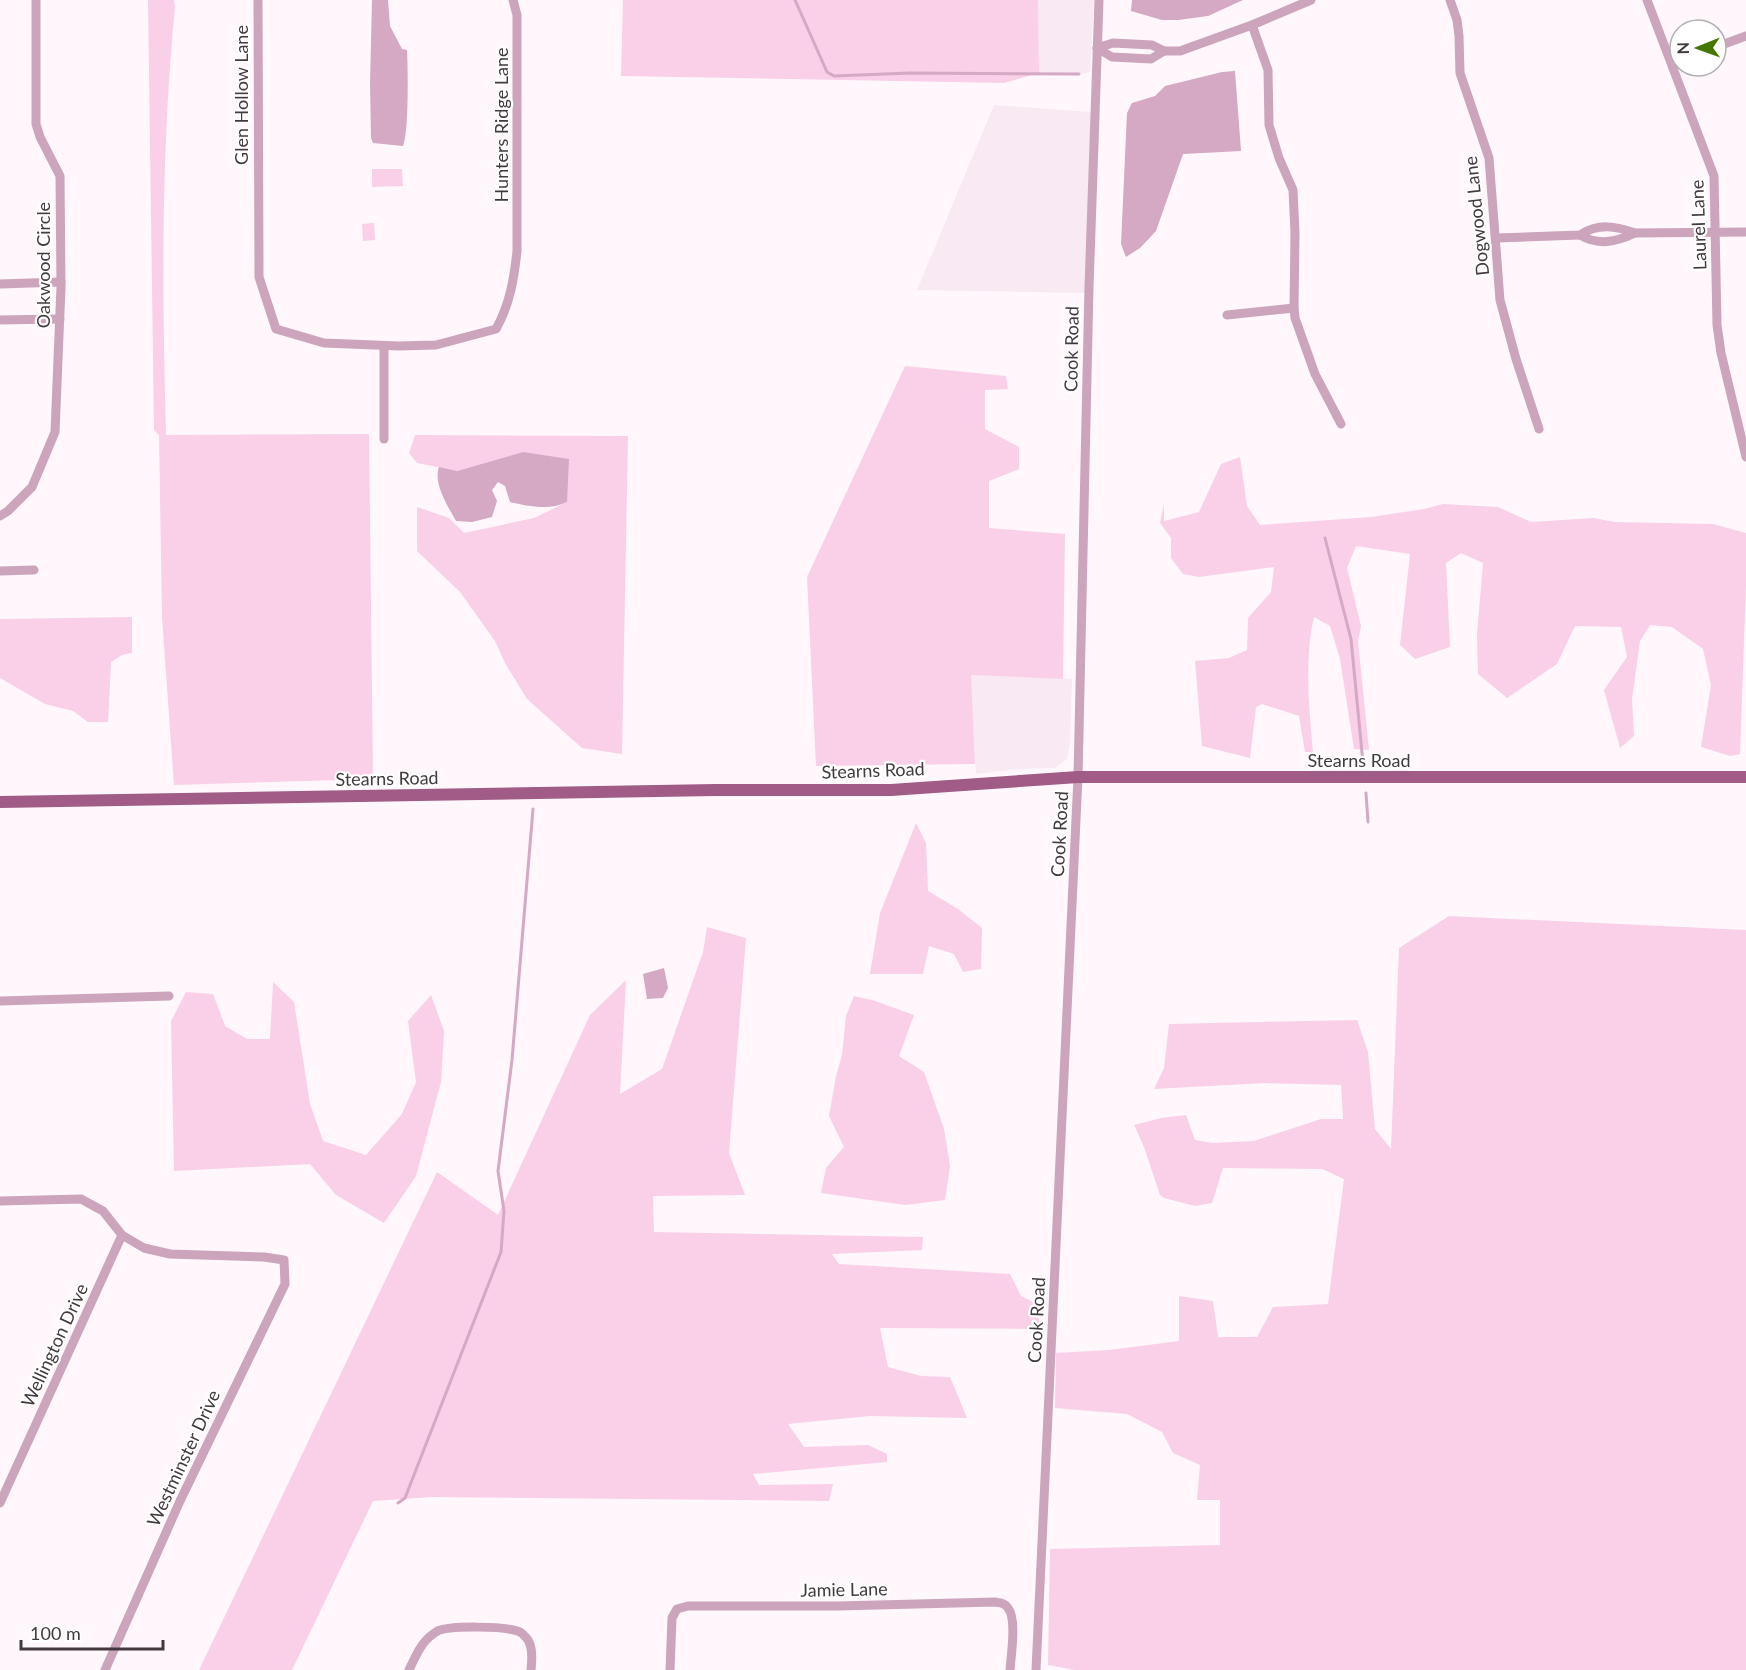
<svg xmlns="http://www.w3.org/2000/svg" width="1746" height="1670" viewBox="0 0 1746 1670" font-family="Lato,sans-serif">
	<rect width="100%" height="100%" fill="#fff7fb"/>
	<g fill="#f9e9f2">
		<path d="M1038,0H1094L1090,72L1079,74L1039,73Z"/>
		<path d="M994,105L1091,112L1085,293L917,290Z"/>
		<path d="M970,675L1072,679L1070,743L1067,759L1055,768L1017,769L976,774Z"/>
	</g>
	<g fill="#f9d0e8">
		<path d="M148,0H174L175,7C161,149 162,292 166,435L369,434L373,779L174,785L162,617L159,435L154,430Z"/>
		<path d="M623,0H1038L1039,73L1004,83L621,76Z"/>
		<path d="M372,169H402L403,186L372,187Z"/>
		<path d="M374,223L375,240L363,241L362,224Z"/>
		<path d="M905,366L1006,376L1008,389L985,390V429L1019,447V469L989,481V528L1065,534L1063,679L971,675L975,764L816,766L807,577Z"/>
		<path d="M415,435L628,436L622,754L582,748L527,699L505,663L495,641L460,592L417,551V507L449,518L464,533L534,518L567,502L523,452L457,471L417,463L409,453Z"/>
		<path d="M1240,457L1247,506L1260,525L1371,517L1424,509L1443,504L1498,507L1531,522L1594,518L1614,522L1713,524L1746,533V585L1740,754L1730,756L1701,747L1711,685L1703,649L1672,627L1650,625L1640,641L1632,699L1634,736L1620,748L1604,690L1627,657L1621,627L1575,626L1557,664L1507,698L1478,674L1477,634L1483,563L1461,553L1446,563L1450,647L1415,659L1400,645L1410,554L1356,546L1347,568L1361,626L1358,641L1369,750L1354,749L1340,659L1330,626L1314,617C1304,661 1309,708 1313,752H1305L1299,716L1262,704L1256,707L1250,758L1202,746L1195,661L1229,658L1247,650L1248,618L1271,592L1274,567L1199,577L1183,574L1171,558V538L1160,523L1164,504V521L1199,512L1221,464Z"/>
		<path d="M132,617V653L122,655L111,662L108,722H88L73,711L45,704L0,678V619Z"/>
		<path d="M916,823L926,843L928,891L958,909L982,928L981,969L963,972L954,954L929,946L923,974H870L880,913Z"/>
		<path d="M1449,916L1746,930V1670H1075L1048,1665L1050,1549L1220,1545V1500H1197L1200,1465L1173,1453L1162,1432L1127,1414L1055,1408L1056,1353L1109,1350L1179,1341V1296L1213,1301L1218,1337H1257L1273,1307L1328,1304L1344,1179L1322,1169L1223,1168L1212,1203L1195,1206L1164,1198L1160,1195L1144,1147L1134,1125L1161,1118L1186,1115L1195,1140L1213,1143L1254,1141L1321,1119H1343L1341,1085L1265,1083L1154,1089L1164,1068L1169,1024L1357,1020L1368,1052L1375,1129L1391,1149L1399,948Z"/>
		<path d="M707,927L746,938L729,1153L745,1195L653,1196L654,1232L923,1237L922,1250L832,1254L839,1264L1010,1274L1021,1296L1035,1303L1041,1329L880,1328L888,1367L921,1376L950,1377L967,1418L870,1416L788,1424L804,1447L868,1445L887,1454V1462L753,1474L759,1485L833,1484L829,1501L432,1497L373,1501L292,1670H199L437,1172L498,1215L590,1015L626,980L620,1094L662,1069L703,952Z"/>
		<path d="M273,982L294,1002L310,1104L323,1141L366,1155L402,1114L416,1082L408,1021L431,995L444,1031L441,1082L416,1176L384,1223L336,1195L310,1164L174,1171L171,1021L186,992L213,994L225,1026L247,1039H270Z"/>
		<path d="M854,996L872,1000L914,1015L899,1056L924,1072L944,1129L950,1166L945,1200L905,1205L821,1193L826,1168L844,1147L829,1116L836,1076L842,1055L846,1016Z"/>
	</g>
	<g fill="#d5a8c3">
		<path d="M372,0H388L390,26L402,49L407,50C408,68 409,132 403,146L373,143L371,138L370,84Z"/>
		<path d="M1132,0H1243L1208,16L1178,20H1162L1131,11Z"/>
		<path d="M1235,71L1241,151L1183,154L1156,231L1140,248L1126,257L1121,244L1127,113L1132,103L1155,96L1165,86L1222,72Z"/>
		<path d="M523,452L569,459L567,502C549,511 528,506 510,502L505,486L498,482L492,490L497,501L492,517L472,522L456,521C448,506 433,484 439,467L457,471Z"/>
		<path d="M664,968L668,988L663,998L647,999L643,974Z"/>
	</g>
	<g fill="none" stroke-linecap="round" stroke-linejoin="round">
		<g stroke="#d5a8c3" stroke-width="3">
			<path d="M795,0L827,72L834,76L910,73L1079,74"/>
			<path d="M1325,538L1351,639L1363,763"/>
			<path d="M1366,793L1368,822"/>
			<path d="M398,1503L405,1498L501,1252L504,1211L498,1171L512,1060L533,809"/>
		</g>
		<g stroke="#cca4bc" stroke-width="9">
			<path d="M258,0L259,277L276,329L324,343L399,346L436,345L496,329C510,304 514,279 517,251V15L513,0"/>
			<path d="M1450,0L1457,20L1459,36L1460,73L1489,158L1500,300L1516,359L1539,429"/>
			<path d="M1647,0L1714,176L1717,325L1721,353L1746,457"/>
			<path d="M1252,25L1268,70L1269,125L1279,158L1293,190L1295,233L1294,308L1295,318L1315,374L1341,424"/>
			<path d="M1716,47L1746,36"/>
			<path d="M1097,48L1113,43L1152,45L1164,51H1180L1252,25L1311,0"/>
			<path d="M1097,48L1112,57L1151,59L1164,51"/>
			<path d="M1580,235C1598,246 1616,242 1635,233"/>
			<path d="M1496,238L1580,235C1598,223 1616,226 1635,233L1746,232"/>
			<path d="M0,284L61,282"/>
			<path d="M1227,315L1294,308"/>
			<path d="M0,320L60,319"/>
			<path d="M384,439V346"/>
			<path d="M0,516L8,511L32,487L55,432L61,287L60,176L40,137L36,124V0"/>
			<path d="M0,571L34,570"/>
			<path d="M0,1001L169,996"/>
			<path d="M0,1201L81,1199L103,1211L122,1235L144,1248L170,1254L264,1257L284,1260L285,1284L180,1501L105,1670"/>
			<path d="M0,1503L122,1235"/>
			<path d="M409,1670C416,1656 421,1641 436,1632C446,1625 508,1626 520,1632C522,1633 528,1639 529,1642C533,1650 532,1661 531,1670"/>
			<path d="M670,1670L672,1618L677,1609L688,1606H838L995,1602C1000,1603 1005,1603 1008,1608C1017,1619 1011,1655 1010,1670"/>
			<path d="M1036,1670L1078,777L1089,287L1099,0"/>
		</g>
		<path stroke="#a05c87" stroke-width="12" d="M0,802L715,790H891L1078,777H1746"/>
	</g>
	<g text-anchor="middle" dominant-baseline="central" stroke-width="4.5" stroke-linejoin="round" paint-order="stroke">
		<g font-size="18" fill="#423a3e" stroke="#fff">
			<text transform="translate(241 95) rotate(-90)">Glen Hollow Lane</text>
			<text transform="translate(501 125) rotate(-90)">Hunters Ridge Lane</text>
			<text transform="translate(1476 216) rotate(-96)">Dogwood Lane</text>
			<text transform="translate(1698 225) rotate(-92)">Laurel Lane</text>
			<text transform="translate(43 265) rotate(-90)">Oakwood Circle</text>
			<text transform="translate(1071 349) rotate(-89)">Cook Road</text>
			<text x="1359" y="760">Stearns Road</text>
			<text transform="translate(873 770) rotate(-2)">Stearns Road</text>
			<text transform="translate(387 778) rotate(-1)">Stearns Road</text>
			<text transform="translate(1059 834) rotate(-87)">Cook Road</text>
			<text transform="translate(1036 1320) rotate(-87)">Cook Road</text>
			<text transform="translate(54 1345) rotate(-65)">Wellington Drive</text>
			<text transform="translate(183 1458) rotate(-65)">Westminster Drive</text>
			<text transform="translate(844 1589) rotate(-1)">Jamie Lane</text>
		</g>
	</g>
	<g transform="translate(1698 48) rotate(269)"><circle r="28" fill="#ffffff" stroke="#b3b0b2" stroke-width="1.5"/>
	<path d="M0-4.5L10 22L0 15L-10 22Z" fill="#447600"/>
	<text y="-9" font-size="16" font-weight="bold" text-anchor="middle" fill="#423a3e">N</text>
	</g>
	<path d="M21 1640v9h142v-9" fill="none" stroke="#423a3e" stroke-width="3"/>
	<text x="30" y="1640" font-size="18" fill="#423a3e" stroke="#ffffff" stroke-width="4.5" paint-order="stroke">100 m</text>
</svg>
